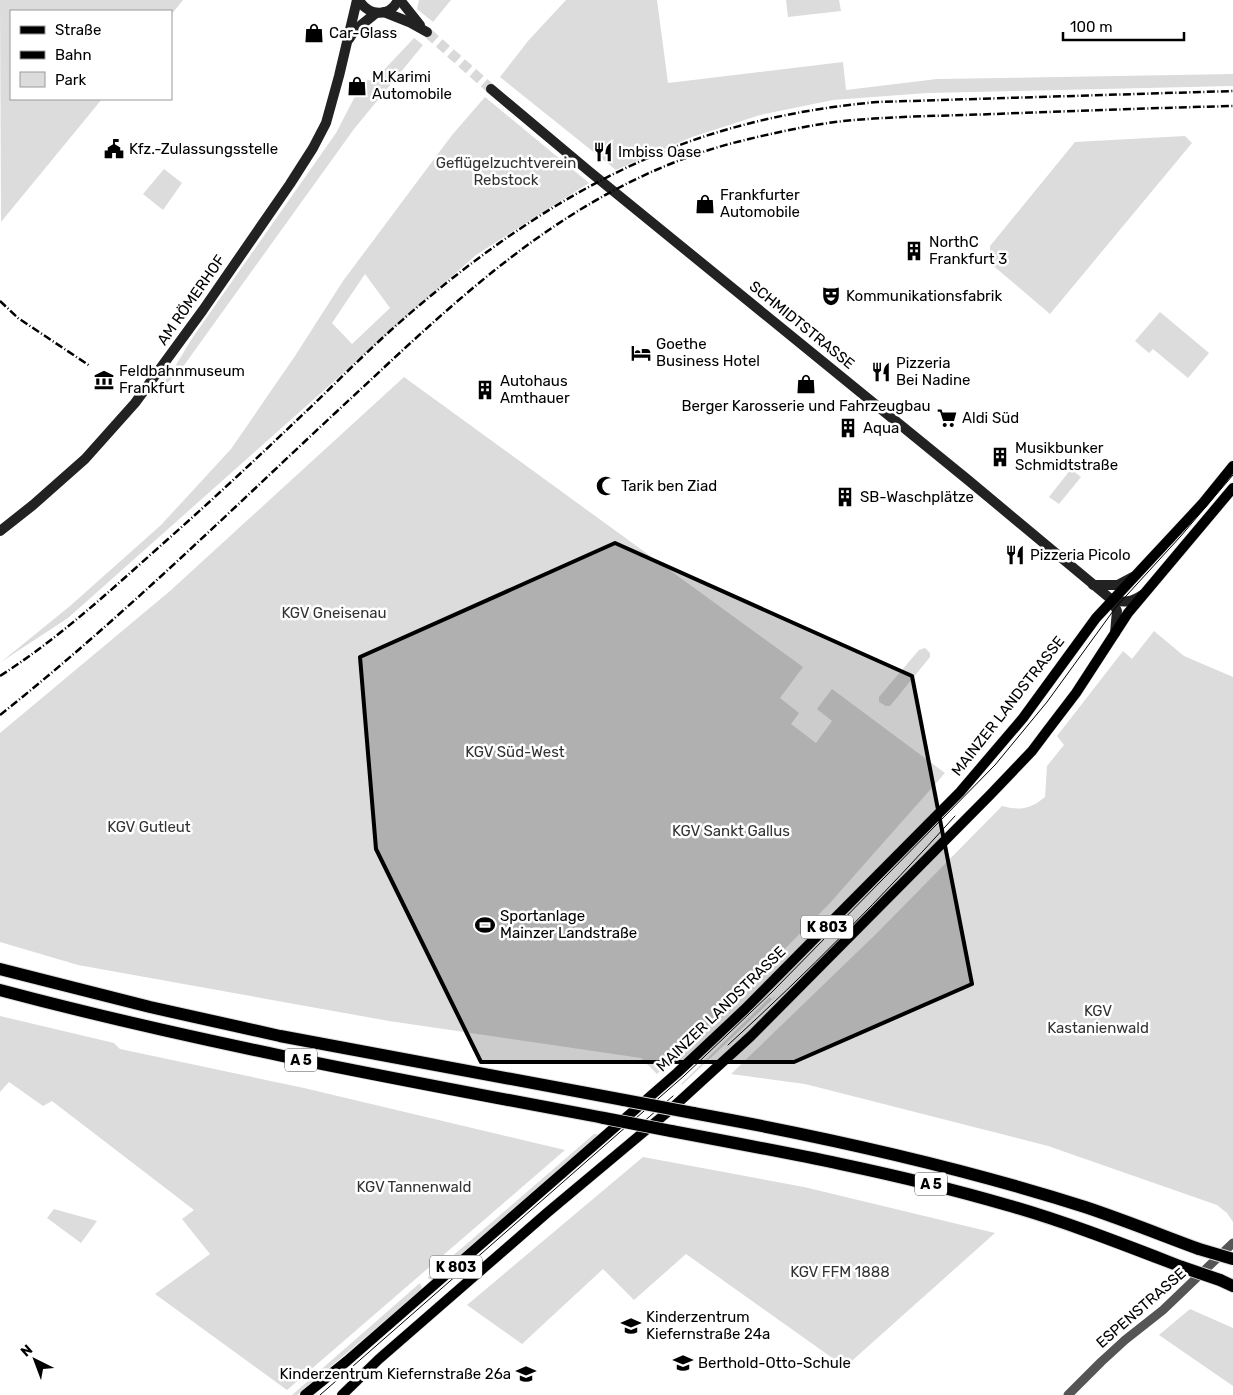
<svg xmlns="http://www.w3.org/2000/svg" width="1233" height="1395" viewBox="0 0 1233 1395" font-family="Rubik,sans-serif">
	<rect width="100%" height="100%" fill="#fff"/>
	<g fill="#dcdcdc" fill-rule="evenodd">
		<path d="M0,0H183L171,15V11H11V99H102L1,222Z"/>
		<path d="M419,0H451L433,22L417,9Z"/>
		<path d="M566,0H657L668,83L843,62L846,90L937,79L1233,74V86L927,93L833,100L760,115L692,137L616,170L500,77L528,41Z"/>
		<path d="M786,0H839L841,11L788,17Z"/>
		<path d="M414,38L423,45L354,129L185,364L154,397L174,368L193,337L336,133L363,81L377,79L382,72Z"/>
		<path d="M485,97L589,183L476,255L68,618L1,662L70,606L161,525L231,449L295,356L343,281L452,135ZM365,274L390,308L352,344L332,323Z"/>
		<path d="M1185,136L1192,143L1050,314L990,263V246L1075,142Z"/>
		<path d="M164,169L182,183L163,210L143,194Z"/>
		<path d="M1160,312L1209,353L1188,378L1153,349L1149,353L1135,341Z"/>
		<path d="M404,377L803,667L780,698L799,713L791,724L816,743L832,721L817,709L832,689L945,773L829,904L709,1026L657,1074L641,1058L389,1021L78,965L0,942V733L170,591Z"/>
		<path d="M1071,469L1081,477L1059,504L1049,497Z"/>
		<path d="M1154,631L1184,656L1233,677V1222L1227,1213L1217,1205L1048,1146L805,1084L731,1074L876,934L1002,806C1021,811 1030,809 1045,797L1047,766L1064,745L1057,736L1123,651L1132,659Z"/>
		<path d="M925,648L930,653V657L890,706H886L879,702V697L919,650Z"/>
		<path d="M775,996V997L682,1085L681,1084L770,997L772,999Z"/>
		<path d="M0,1016L114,1043L120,1049L304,1088L565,1150L287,1390L155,1294L210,1254L182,1219L194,1210L52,1101L43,1106L9,1082L0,1092Z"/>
		<path d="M594,1134L601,1135L436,1278L432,1280L427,1278Z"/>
		<path d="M643,1157L804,1187L995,1233L845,1367L686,1254L634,1300L603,1269L522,1344L467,1305Z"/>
		<path d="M54,1209L97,1221L81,1243L47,1218Z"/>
		<path d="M420,1283L422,1288L419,1292L297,1395H292Z"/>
		<path d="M1190,1309L1233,1328V1386L1159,1335Z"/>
	</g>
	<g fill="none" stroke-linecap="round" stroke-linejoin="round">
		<path stroke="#d9d9d9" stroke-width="10" stroke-dasharray="10 5" stroke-linecap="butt" d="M428,33L491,89"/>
		<defs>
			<g id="primary">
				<path d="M305,1395L347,1361L677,1073L745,1009L835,918L960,792L1023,718L1096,618L1203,503L1233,466"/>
				<path d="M342,1395L379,1359L548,1212L670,1110L751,1036L990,795L1032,751L1047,731L1076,693L1128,613L1233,488"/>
			</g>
			<g id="motorway">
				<path d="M0,969L150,1007L280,1036L624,1100"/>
				<path d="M0,990C199,1043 402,1080 604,1118"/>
				<path d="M693,1113C825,1137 957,1166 1085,1207C1124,1220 1161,1235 1199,1249"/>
				<path d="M671,1131C784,1152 897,1173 1007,1205C1067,1222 1125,1245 1182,1267"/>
				<path d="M1220,1280L1233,1286"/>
			</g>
		</defs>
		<use href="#primary" stroke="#dbdbdb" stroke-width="11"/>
		<use href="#motorway" stroke="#dbdbdb" stroke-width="14"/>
		<path stroke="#555" stroke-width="9" d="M1068,1395L1101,1362L1125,1340L1163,1310L1233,1243"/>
		<g stroke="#222" stroke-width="10">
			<path d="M359,0C368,16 390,18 398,0"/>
			<path d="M400,0L420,25"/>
			<path d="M384,12L409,22L427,32"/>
			<path d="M349,39L355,30L376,13"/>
			<path d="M491,89L590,172L968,480L1112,600L1117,611L1115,633"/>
			<path d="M0,531L33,505L85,459L135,403L203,310L290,184L313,148L326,123L339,76L357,0"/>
			<path d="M1093,585H1118L1133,577"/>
			<path d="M1112,600C1124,603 1132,602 1142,595"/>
		</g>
		<use href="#primary" stroke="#000" stroke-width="10"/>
		<use href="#motorway" stroke="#000" stroke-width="12"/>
		<g stroke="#000" stroke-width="1">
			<path d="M728,1045C807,973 883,896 955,816"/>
			<path d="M641,1124L673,1096"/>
			<path d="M320,1395L684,1076L772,992L995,765L1047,702L1116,607L1180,537L1233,475"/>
		</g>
		<g stroke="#000" stroke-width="2.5" stroke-dasharray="8 2.5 1 2.5" stroke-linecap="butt">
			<path d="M0,301L18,318L90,366"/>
			<path d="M0,676C61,637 113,588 167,540C211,501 254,461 297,420C328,391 358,360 390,331C478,252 577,182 688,142C750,120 812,108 877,102L1233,91"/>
			<path d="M0,715C117,622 224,517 333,415C454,303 564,190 729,144C764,135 800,127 835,122C888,116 942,116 994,114C1074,111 1153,108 1233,106"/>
		</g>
		<defs>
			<g id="motorway-bridge">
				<path d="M624,1100L693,1113"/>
				<path d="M604,1118L671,1131"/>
				<path d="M1199,1249L1233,1259"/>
				<path d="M1182,1267L1220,1280"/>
			</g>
		</defs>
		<use href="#motorway-bridge" stroke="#dbdbdb" stroke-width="14" stroke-linecap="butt"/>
		<use href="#motorway-bridge" stroke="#000" stroke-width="12"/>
	</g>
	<path fill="#000" fill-opacity="0.2" stroke="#000" stroke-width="4" stroke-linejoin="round" d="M615,543L912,676L972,984L794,1062H481L376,849L360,657Z"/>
	<defs>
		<symbol id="shop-bare" viewBox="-9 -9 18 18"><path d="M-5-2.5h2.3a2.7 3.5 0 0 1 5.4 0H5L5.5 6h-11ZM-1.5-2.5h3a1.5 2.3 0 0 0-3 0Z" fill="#000" stroke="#fff" stroke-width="2.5" paint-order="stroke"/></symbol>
		<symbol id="civic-bare" viewBox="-9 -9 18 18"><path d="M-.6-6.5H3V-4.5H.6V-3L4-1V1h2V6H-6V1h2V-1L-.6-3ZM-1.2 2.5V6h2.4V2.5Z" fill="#000" stroke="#fff" stroke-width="2.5" paint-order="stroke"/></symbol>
		<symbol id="restaurant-bare" viewBox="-9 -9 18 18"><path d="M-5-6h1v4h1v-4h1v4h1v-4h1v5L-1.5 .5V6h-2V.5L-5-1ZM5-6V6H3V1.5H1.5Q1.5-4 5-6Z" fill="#000" stroke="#fff" stroke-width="2.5" paint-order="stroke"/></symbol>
		<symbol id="building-bare" viewBox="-9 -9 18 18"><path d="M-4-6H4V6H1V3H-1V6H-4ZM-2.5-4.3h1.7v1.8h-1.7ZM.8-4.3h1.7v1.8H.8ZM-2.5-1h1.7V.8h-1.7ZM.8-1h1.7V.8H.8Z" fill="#000" stroke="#fff" stroke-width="2.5" paint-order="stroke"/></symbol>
		<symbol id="theatre-bare" viewBox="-9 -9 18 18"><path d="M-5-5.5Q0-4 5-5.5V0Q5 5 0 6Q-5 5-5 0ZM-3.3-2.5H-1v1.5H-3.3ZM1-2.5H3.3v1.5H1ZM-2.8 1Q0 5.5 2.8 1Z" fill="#000" stroke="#fff" stroke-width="2.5" paint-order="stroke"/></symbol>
		<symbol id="hotel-bare" viewBox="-9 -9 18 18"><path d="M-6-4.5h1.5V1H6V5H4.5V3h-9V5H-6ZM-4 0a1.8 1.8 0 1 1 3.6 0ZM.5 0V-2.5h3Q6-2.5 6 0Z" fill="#000" stroke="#fff" stroke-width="2.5" paint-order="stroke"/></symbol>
		<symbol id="museum-bare" viewBox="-9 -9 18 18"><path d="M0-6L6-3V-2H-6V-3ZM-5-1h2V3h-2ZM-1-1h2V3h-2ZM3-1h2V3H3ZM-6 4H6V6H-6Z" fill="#000" stroke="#fff" stroke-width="2.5" paint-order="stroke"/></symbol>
		<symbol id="supermarket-bare" viewBox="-9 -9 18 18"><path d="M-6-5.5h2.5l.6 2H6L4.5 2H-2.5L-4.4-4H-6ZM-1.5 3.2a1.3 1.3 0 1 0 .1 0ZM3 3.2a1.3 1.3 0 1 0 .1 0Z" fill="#000" stroke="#fff" stroke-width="2.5" paint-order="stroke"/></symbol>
		<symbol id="mosque-bare" viewBox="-9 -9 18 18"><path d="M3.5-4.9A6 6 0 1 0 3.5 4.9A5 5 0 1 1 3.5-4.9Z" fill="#000" stroke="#fff" stroke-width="2.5" paint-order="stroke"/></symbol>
		<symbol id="stadium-bare" viewBox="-9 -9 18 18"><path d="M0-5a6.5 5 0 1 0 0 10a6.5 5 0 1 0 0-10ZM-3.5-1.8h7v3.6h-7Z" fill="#000" stroke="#fff" stroke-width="2.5" paint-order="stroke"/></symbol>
		<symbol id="school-bare" viewBox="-9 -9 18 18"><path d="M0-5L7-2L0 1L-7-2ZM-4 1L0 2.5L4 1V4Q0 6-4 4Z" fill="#000" stroke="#fff" stroke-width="2.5" paint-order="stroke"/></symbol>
	</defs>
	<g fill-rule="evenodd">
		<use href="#shop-bare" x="300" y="19" width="28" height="28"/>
		<use href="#shop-bare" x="343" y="72" width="28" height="28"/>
		<use href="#civic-bare" x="100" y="135" width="28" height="28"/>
		<use href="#restaurant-bare" x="589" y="138" width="28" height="28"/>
		<use href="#shop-bare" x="691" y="190" width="28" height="28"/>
		<use href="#building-bare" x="900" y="237" width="28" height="28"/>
		<use href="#theatre-bare" x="817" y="282" width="28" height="28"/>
		<use href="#hotel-bare" x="627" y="339" width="28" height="28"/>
		<use href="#restaurant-bare" x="867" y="358" width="28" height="28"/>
		<use href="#museum-bare" x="90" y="366" width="28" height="28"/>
		<use href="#shop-bare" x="792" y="370" width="28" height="28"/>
		<use href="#building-bare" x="471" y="376" width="28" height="28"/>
		<use href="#supermarket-bare" x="933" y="404" width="28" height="28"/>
		<use href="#building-bare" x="834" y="414" width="28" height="28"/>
		<use href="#building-bare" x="986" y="443" width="28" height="28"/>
		<use href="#mosque-bare" x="592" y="472" width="28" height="28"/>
		<use href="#building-bare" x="831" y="483" width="28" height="28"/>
		<use href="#restaurant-bare" x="1001" y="541" width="28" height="28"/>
		<use href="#stadium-bare" x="471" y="911" width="28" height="28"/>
		<use href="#school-bare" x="617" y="1312" width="28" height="28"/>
		<use href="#school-bare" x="669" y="1349" width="28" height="28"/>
		<use href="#school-bare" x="512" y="1360" width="28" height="28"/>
	</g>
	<g text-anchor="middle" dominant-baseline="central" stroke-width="5" stroke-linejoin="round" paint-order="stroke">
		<g fill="#fff" stroke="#4c4c4c" stroke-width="1">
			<rect x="801" y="915.5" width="52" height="23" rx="4"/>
			<rect x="285" y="1048.5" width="32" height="23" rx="4"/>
			<rect x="915" y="1172.5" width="32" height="23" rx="4"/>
			<rect x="430" y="1255.5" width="52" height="23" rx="4"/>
		</g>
		<g font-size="14" font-weight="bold" fill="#000">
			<text x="827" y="927">K 803</text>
			<text x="301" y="1060">A 5</text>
			<text x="931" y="1184">A 5</text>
			<text x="456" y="1267">K 803</text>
		</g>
		<g font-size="15" fill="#000" stroke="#fff" text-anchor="start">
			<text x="329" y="33">Car-Glass</text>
			<text x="372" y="77">M.Karimi<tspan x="372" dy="17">Automobile</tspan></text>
			<text x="129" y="149">Kfz.-Zulassungsstelle</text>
			<text x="618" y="152">Imbiss Oase</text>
			<text x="720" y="195">Frankfurter<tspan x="720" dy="17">Automobile</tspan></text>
			<text x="929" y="242">NorthC<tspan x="929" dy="17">Frankfurt 3</tspan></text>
			<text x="846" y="296">Kommunikationsfabrik</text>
			<text x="656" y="344">Goethe<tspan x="656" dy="17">Business Hotel</tspan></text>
			<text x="896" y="363">Pizzeria<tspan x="896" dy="17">Bei Nadine</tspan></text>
			<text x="119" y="371">Feldbahnmuseum<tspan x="119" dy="17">Frankfurt</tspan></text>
			<text x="500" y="381">Autohaus<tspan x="500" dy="17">Amthauer</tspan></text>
			<text x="806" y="406" text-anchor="middle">Berger Karosserie und Fahrzeugbau</text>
			<text x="962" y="418">Aldi Süd</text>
			<text x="863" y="428">Aqua</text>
			<text x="1015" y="448">Musikbunker<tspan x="1015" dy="17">Schmidtstraße</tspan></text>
			<text x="621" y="486">Tarik ben Ziad</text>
			<text x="860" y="497">SB-Waschplätze</text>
			<text x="1030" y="555">Pizzeria Picolo</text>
			<text x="500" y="916">Sportanlage<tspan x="500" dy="17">Mainzer Landstraße</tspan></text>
			<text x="646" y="1317">Kinderzentrum<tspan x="646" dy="17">Kiefernstraße 24a</tspan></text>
			<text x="698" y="1363">Berthold-Otto-Schule</text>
			<text x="511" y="1374" text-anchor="end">Kinderzentrum Kiefernstraße 26a</text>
		</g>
		<g font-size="15" fill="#333" stroke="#fff">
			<text x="506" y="163">Geflügelzuchtverein<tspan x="506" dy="17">Rebstock</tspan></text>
			<text x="334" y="613">KGV Gneisenau</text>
			<text x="515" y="752">KGV Süd-West</text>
			<text x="149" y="827">KGV Gutleut</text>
			<text x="731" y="831">KGV Sankt Gallus</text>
			<text x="1098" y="1011">KGV<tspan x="1098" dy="17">Kastanienwald</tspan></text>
			<text x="414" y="1187">KGV Tannenwald</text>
			<text x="840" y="1272">KGV FFM 1888</text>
		</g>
		<g font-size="15" fill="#000" stroke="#fff">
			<text transform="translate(191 300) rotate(-55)">AM RÖMERHOF</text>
			<text transform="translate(802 325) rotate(39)">SCHMIDTSTRASSE</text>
			<text transform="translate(1008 706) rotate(-52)">MAINZER LANDSTRASSE</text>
			<text transform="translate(721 1009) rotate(-44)">MAINZER LANDSTRASSE</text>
			<text transform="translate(1141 1308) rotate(-41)">ESPENSTRASSE</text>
		</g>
	</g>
	<rect x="10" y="10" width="162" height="90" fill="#ffffff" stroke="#999999"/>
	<rect x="20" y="26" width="25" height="8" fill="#000000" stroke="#999999"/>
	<text x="55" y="35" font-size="15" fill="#000000">Straße</text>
	<rect x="20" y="51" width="25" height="8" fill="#000000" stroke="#999999"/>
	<text x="55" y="60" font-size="15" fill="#000000">Bahn</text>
	<rect x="20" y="72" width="25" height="15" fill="#dcdcdc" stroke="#999999"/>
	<text x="55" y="85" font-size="15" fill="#000000">Park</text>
	<g transform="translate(35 1360) rotate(318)" stroke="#ffffff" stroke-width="4" paint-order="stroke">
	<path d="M0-4L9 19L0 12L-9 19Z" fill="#000000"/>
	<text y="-8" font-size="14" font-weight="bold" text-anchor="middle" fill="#000000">N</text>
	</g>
	<path d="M1063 32v8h121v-8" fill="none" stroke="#000000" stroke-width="2.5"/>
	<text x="1070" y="32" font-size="15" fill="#000000" stroke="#ffffff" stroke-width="4" paint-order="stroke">100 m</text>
</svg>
